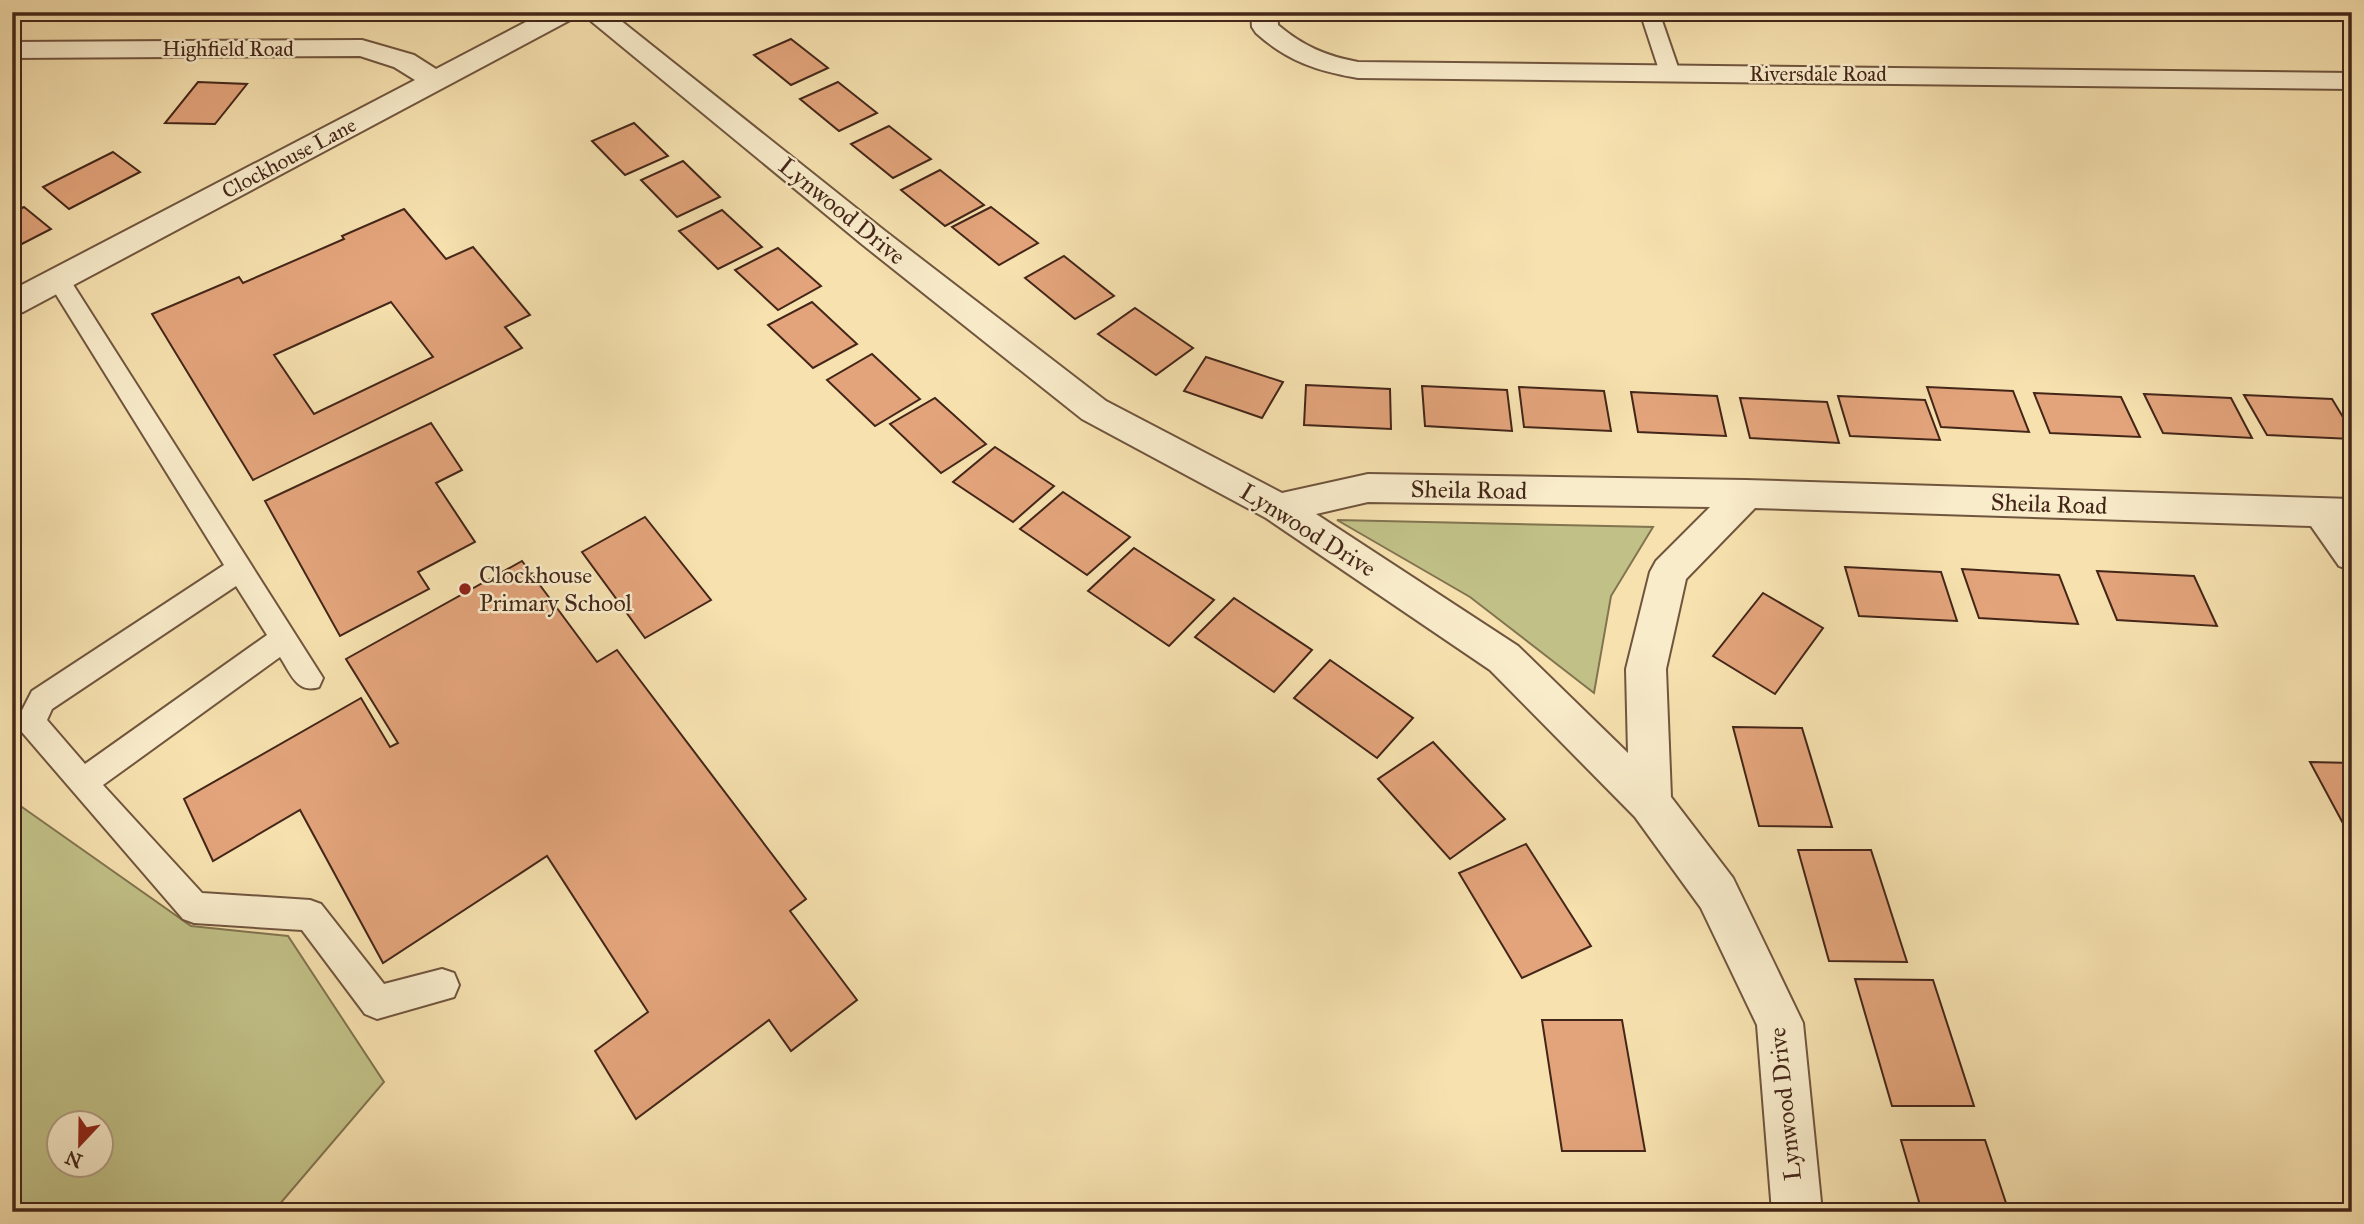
<svg xmlns="http://www.w3.org/2000/svg" width="2364" height="1224" viewBox="0 0 2364 1224" font-family="'IM FELL Great Primer',serif">
	<rect width="100%" height="100%" fill="#f6e1af"/>
	<filter id="stains"><feTurbulence type="fractalNoise" baseFrequency=".00286" numOctaves="4"/><feColorMatrix values="0 0 0 0 .2 0 0 0 0 .09 0 0 0 0 .02 0 0 0 .5 -.17"/></filter>
	<radialGradient id="worn" r=".72"><stop offset=".6" stop-color="#630" stop-opacity="0"/><stop offset="1" stop-color="#630" stop-opacity=".3"/></radialGradient>
	<g fill="#c1c187" stroke="#827450" stroke-width="2" fill-rule="evenodd">
		<path d="M1337,520L1653,527L1611,596L1594,693L1470,597Z"/>
		<path d="M12,800L191,926L288,936L384,1082L273,1212H12ZM60,1122H102V1164H60Z"/>
	</g>
	<g fill="#e3a47b" stroke="#442619" stroke-width="2" fill-rule="evenodd">
		<path d="M12,12H39L33,18L12,17Z"/>
		<path d="M54,12H117L111,18L50,16Z"/>
		<path d="M121,12H185L181,17L119,14Z"/>
		<path d="M219,12H282L279,16L218,14Z"/>
		<path d="M791,39L828,68L791,85L754,55Z"/>
		<path d="M198,82L247,84L215,124L165,123Z"/>
		<path d="M838,82L877,113L839,131L800,99Z"/>
		<path d="M634,123L668,156L625,175L592,141Z"/>
		<path d="M889,126L931,159L893,178L851,144Z"/>
		<path d="M113,152L140,172L69,209L43,187Z"/>
		<path d="M683,161L720,197L677,217L641,180Z"/>
		<path d="M940,170L984,205L945,226L901,190Z"/>
		<path d="M24,207L51,229L12,249V213Z"/>
		<path d="M991,207L1038,243L999,265L952,227Z"/>
		<path d="M404,209L446,259L473,247L530,315L505,327L522,348L253,480L152,314L239,277L243,283L344,239L342,236ZM391,302L433,357L314,414L274,355Z"/>
		<path d="M722,210L762,247L718,269L679,231Z"/>
		<path d="M778,248L821,286L778,310L735,270Z"/>
		<path d="M1064,256L1114,296L1075,319L1025,278Z"/>
		<path d="M812,302L857,344L813,368L768,325Z"/>
		<path d="M1135,308L1193,348L1156,375L1098,334Z"/>
		<path d="M872,354L920,399L875,426L827,380Z"/>
		<path d="M1206,357L1283,382L1262,418L1184,391Z"/>
		<path d="M1306,385L1390,389L1391,429L1304,425Z"/>
		<path d="M1422,386L1507,390L1512,431L1425,426Z"/>
		<path d="M1519,387L1604,391L1611,431L1524,427Z"/>
		<path d="M1927,387L2013,391L2029,432L1941,427Z"/>
		<path d="M1631,392L1717,396L1726,436L1638,432Z"/>
		<path d="M2034,393L2121,397L2140,437L2050,433Z"/>
		<path d="M2144,394L2231,398L2252,438L2163,433Z"/>
		<path d="M2244,395L2332,399L2352,432V439L2267,435Z"/>
		<path d="M1838,396L1925,400L1940,440L1850,436Z"/>
		<path d="M935,398L986,444L941,473L890,424Z"/>
		<path d="M1740,398L1827,402L1839,443L1750,438Z"/>
		<path d="M431,423L462,470L436,483L475,542L418,572L429,589L340,636L265,501Z"/>
		<path d="M995,447L1054,486L1013,522L953,482Z"/>
		<path d="M1063,492L1130,537L1087,575L1020,529Z"/>
		<path d="M645,517L711,600L645,638L582,552Z"/>
		<path d="M1134,548L1214,600L1169,646L1088,591Z"/>
		<path d="M522,561L597,662L617,650L806,899L790,911L857,1000L791,1051L769,1020L636,1119L595,1051L648,1012L547,856L383,963L300,810L213,861L184,799L361,698L390,747L398,743L346,659Z"/>
		<path d="M1845,567L1941,572L1957,621L1859,616Z"/>
		<path d="M1962,569L2059,575L2078,624L1979,618Z"/>
		<path d="M2097,571L2194,576L2217,626L2117,620Z"/>
		<path d="M1763,593L1823,628L1775,694L1713,656Z"/>
		<path d="M1234,598L1312,650L1274,692L1195,637Z"/>
		<path d="M1330,660L1413,718L1377,758L1294,698Z"/>
		<path d="M1733,727L1802,728L1832,827L1759,826Z"/>
		<path d="M1433,742L1505,819L1450,859L1378,779Z"/>
		<path d="M2310,762L2352,763V840Z"/>
		<path d="M1526,844L1591,946L1522,978L1459,873Z"/>
		<path d="M1798,850H1871L1907,962L1829,961Z"/>
		<path d="M1855,979L1933,980L1974,1106H1892Z"/>
		<path d="M1542,1020H1622L1645,1151H1562Z"/>
		<path d="M1901,1140H1985L2009,1212H1922Z"/>
	</g>
	<g fill="none" stroke-linecap="round" stroke-linejoin="round">
		<defs>
			<g id="lane">
				<path d="M1640,12H1659L1680,73L1677,77H1663L1660,73Z"/>
				<path d="M59,272L67,275L323,678L319,687C297,694 291,674 280,657L103,785L202,893L310,900L321,904L384,984L442,969L454,973L459,985L454,997L377,1019L365,1014L302,930L194,923L183,919L21,731L16,722L32,691L224,565L47,280L51,275ZM236,586L267,635L85,764L47,720L52,709Z"/>
			</g>
			<g id="street">
				<path d="M545,12H578L574,18L23,312L12,315V290L415,80L394,67L360,56L12,58V42L362,40L414,55L436,69Z"/>
				<path d="M580,12H610L885,231L1106,401L1282,493L1368,474L1746,480L2352,499V571L2339,566L2311,526L1755,508L1686,579L1666,669L1671,797L1733,878L1803,1023L1822,1212H1772L1757,1025L1701,908L1635,817L1490,670L1266,518L1082,419L863,245ZM1368,502L1710,507L1656,561L1650,572L1626,669L1628,753L1518,646L1316,514Z"/>
				<path d="M1251,12H1277L1278,25C1303,46 1326,56 1358,62L2352,73V89L1358,78C1317,71 1287,61 1256,33L1252,27Z"/>
			</g>
		</defs>
		<use href="#lane" stroke="#70553e" stroke-width="4"/>
		<use href="#street" stroke="#70553e" stroke-width="4"/>
		<use href="#lane" fill="#f9eccb" fill-rule="evenodd"/>
		<use href="#street" fill="#f9eccb" fill-rule="evenodd"/>
	</g>
	<circle fill="#8f2418" stroke="#f9eccb" stroke-width="2.5" cx="465" cy="589" r="7"/>
	<g text-anchor="middle" dominant-baseline="central" stroke-width="5" stroke-linejoin="round" paint-order="stroke">
		<g font-size="21" fill="#442619" stroke="#f9eccb">
			<text x="228" y="49">Highfield Road</text>
			<text x="1818" y="74">Riversdale Road</text>
			<text transform="translate(289 158) rotate(-28)">Clockhouse Lane</text>
		</g>
		<g font-size="24" fill="#442619" stroke="#f9eccb">
			<text transform="translate(842 211) rotate(39)">Lynwood Drive</text>
			<text transform="translate(1469 490) rotate(1)">Sheila Road</text>
			<text transform="translate(2049 504) rotate(2)">Sheila Road</text>
			<text transform="translate(1308 530) rotate(32)">Lynwood Drive</text>
			<text transform="translate(1785 1104) rotate(-96)">Lynwood Drive</text>
		</g>
		<g font-size="24" fill="#442619" stroke="#f9eccb" text-anchor="start">
			<text x="479" y="575">Clockhouse<tspan x="479" dy="28">Primary School</tspan></text>
		</g>
	</g>
	<rect width="2364" height="1224" fill="none" stroke="#f6e1af" stroke-width="42"/>
	<rect x="14" y="14" width="2336" height="1196" fill="none" stroke="#442619" stroke-width="3.5"/>
	<rect x="21" y="21" width="2322" height="1182" fill="none" stroke="#442619" stroke-width="2"/>
	<g transform="translate(80 1144) rotate(202)"><circle r="33" fill="#f9eccb" stroke="#b19d84" stroke-width="2"/>
	<path d="M0-5L12 26L0 18L-12 26Z" fill="#8f2418"/>
	<text y="-10" font-size="19" font-weight="bold" text-anchor="middle" fill="#442619">N</text>
	</g>
	<rect width="100%" height="100%" filter="url(#stains)"/>
	<rect width="100%" height="100%" fill="url(#worn)"/>
</svg>
